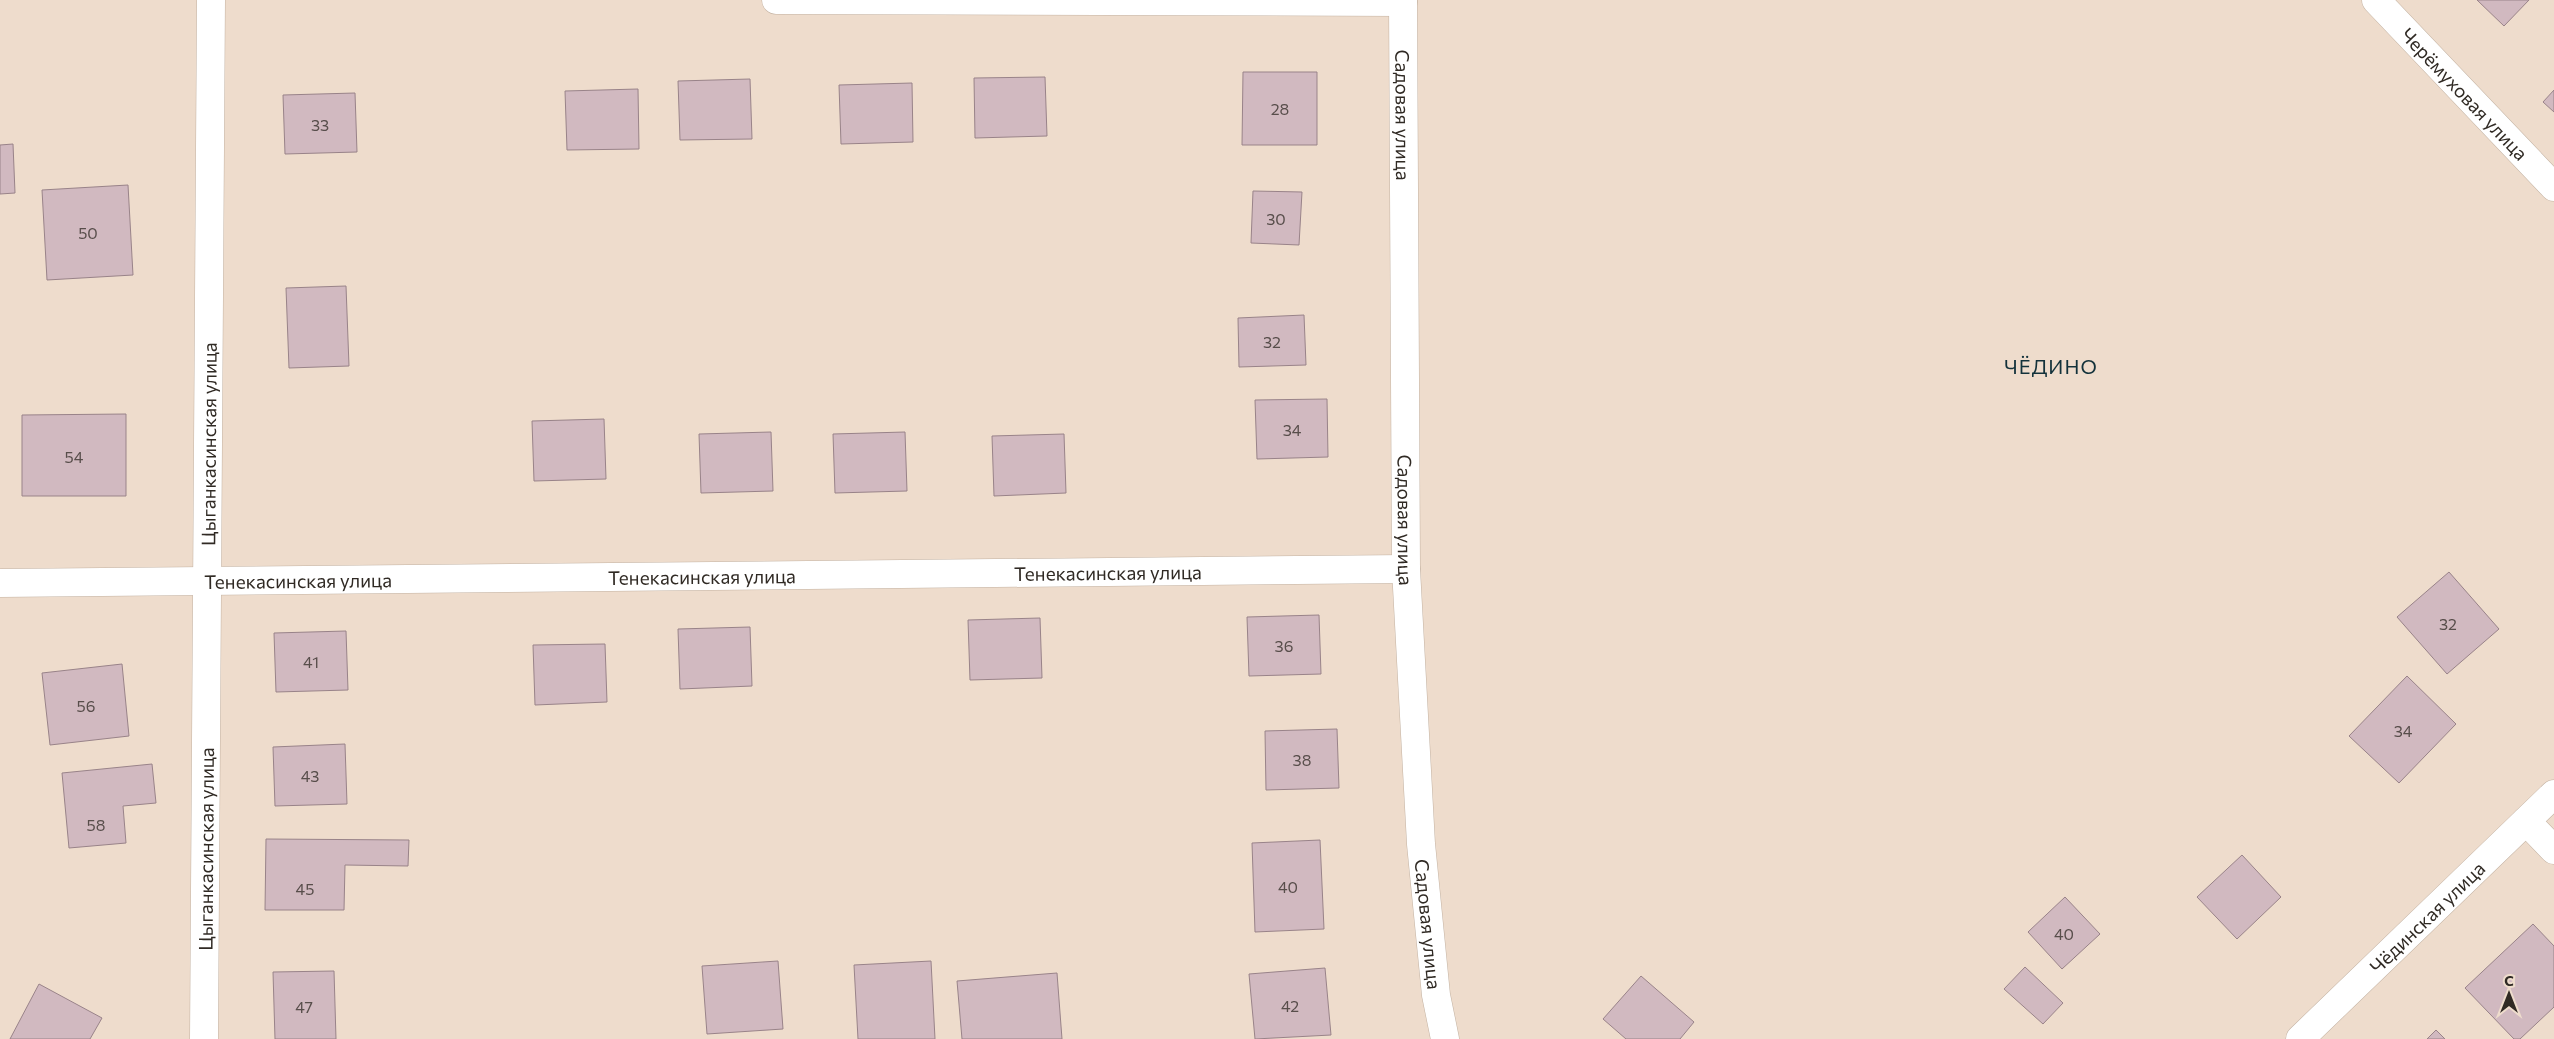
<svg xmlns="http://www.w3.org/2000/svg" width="2554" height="1039" viewBox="0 0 2554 1039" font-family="Commissioner,sans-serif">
	<rect width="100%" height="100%" fill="#eedccc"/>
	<g fill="#d1b9c0" stroke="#998389">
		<path d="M2477,0H2529L2504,26Z"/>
		<path d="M1243,72H1317V145H1242Z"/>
		<path d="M1045,77L1047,136L975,138L974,78Z"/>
		<path d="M750,79L752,139L680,140L678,81Z"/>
		<path d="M912,83L913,142L841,144L839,85Z"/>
		<path d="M638,89L639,149L567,150L565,91Z"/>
		<path d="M2554,90V112L2543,102Z"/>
		<path d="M355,93L357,152L285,154L283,95Z"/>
		<path d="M13,144L15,193L0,194V145Z"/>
		<path d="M128,185L133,275L47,280L42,190Z"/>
		<path d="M1253,191L1302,192L1299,245L1251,243Z"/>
		<path d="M346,286L349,366L289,368L286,288Z"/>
		<path d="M1304,315L1306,365L1239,367L1238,318Z"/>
		<path d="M1327,399L1328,457L1257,459L1255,400Z"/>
		<path d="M126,414V496H22V415Z"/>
		<path d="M604,419L606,479L534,481L532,421Z"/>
		<path d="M771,432L773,491L701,493L699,434Z"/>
		<path d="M905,432L907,491L835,493L833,434Z"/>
		<path d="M1064,434L1066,493L994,496L992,436Z"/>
		<path d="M2449,572L2499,629L2447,674L2397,617Z"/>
		<path d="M1319,615L1321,674L1249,676L1247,617Z"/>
		<path d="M1040,618L1042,678L970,680L968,620Z"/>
		<path d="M750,627L752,686L680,689L678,629Z"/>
		<path d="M346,631L348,690L276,692L274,633Z"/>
		<path d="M605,644L607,702L535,705L533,645Z"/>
		<path d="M122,664L129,736L50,745L42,673Z"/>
		<path d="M2407,676L2456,724L2399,783L2349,736Z"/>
		<path d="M1337,729L1339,788L1266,790L1265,731Z"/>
		<path d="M345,744L347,804L275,806L273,747Z"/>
		<path d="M152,764L156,803L123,806L126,843L69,848L62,773Z"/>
		<path d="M266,839L409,840L408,866L345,865L344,910H265Z"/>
		<path d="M1320,840L1324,929L1255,932L1252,843Z"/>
		<path d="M2242,855L2281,897L2237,939L2197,897Z"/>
		<path d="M2065,897L2100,934L2062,969L2028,932Z"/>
		<path d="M2533,924L2554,946V1007L2520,1039H2514L2465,988Z"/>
		<path d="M778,961L783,1029L707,1034L702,966Z"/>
		<path d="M931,961L935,1039H858L854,965Z"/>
		<path d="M2025,967L2063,1003L2043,1024L2004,989Z"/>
		<path d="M1325,968L1331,1035L1255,1039L1249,974Z"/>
		<path d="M334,971L336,1039H275L273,972Z"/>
		<path d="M1057,973L1062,1039H962L957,981Z"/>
		<path d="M1641,976L1694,1022L1680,1039H1626L1603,1019Z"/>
		<path d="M39,984L102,1018L90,1039H10Z"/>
		<path d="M2436,1030L2445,1039H2427Z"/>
	</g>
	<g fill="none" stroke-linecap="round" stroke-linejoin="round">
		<defs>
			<g id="minor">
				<path d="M776,0L1403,2"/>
				<path id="s1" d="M1403,0L1406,569L1421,844L1436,995L1445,1039"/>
				<path id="s2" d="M2376,0L2554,187"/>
				<path id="s3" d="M0,583L1406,569"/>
				<path d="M2526,821L2554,850"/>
				<path id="s4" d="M204,1039L211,0"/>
				<path id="s5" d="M2300,1039L2554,794"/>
			</g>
		</defs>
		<use href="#minor" stroke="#c3b2a2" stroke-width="29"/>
		<use href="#minor" stroke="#fff" stroke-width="28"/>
	</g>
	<g text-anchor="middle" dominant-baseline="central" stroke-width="4" stroke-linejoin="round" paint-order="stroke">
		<g font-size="16" fill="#584e4b">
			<text x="1280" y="108">28</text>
			<text x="320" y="124">33</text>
			<text x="1276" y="218">30</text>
			<text x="88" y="232">50</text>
			<text x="1272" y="341">32</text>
			<text x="1292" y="429">34</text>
			<text x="74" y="456">54</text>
			<text x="2448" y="623">32</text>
			<text x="1284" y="645">36</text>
			<text x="311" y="661">41</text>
			<text x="86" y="705">56</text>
			<text x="2403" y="730">34</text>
			<text x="1302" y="759">38</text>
			<text x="310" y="775">43</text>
			<text x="96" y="824">58</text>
			<text x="1288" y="886">40</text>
			<text x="305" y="888">45</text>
			<text x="2064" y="933">40</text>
			<text x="1290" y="1005">42</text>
			<text x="304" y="1006">47</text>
		</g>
		<g font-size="19" fill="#302a24" stroke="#eedccc">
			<text stroke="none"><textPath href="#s2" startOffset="129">Черёмуховая улица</textPath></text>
			<text stroke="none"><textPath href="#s1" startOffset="115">Садовая улица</textPath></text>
			<text stroke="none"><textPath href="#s4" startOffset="595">Цыганкасинская улица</textPath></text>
			<text stroke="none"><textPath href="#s1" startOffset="520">Садовая улица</textPath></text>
			<text stroke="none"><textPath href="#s3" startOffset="1108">Тенекасинская улица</textPath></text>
			<text stroke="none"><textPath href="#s3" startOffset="702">Тенекасинская улица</textPath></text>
			<text stroke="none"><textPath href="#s3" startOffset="298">Тенекасинская улица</textPath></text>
			<text stroke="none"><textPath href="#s4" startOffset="190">Цыганкасинская улица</textPath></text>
			<text stroke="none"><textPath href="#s5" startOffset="176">Чёдинская улица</textPath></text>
			<text stroke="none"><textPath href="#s1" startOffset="925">Садовая улица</textPath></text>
		</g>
		<g font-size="20" letter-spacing="1" fill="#13323b" stroke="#eedccc">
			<text x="2051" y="366">ЧЁДИНО</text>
		</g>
	</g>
	<g transform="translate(2509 994)" stroke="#eedccc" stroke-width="4" paint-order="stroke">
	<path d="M0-4L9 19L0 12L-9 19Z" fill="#302a24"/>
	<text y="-8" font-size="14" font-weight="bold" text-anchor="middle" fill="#302a24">С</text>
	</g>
</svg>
